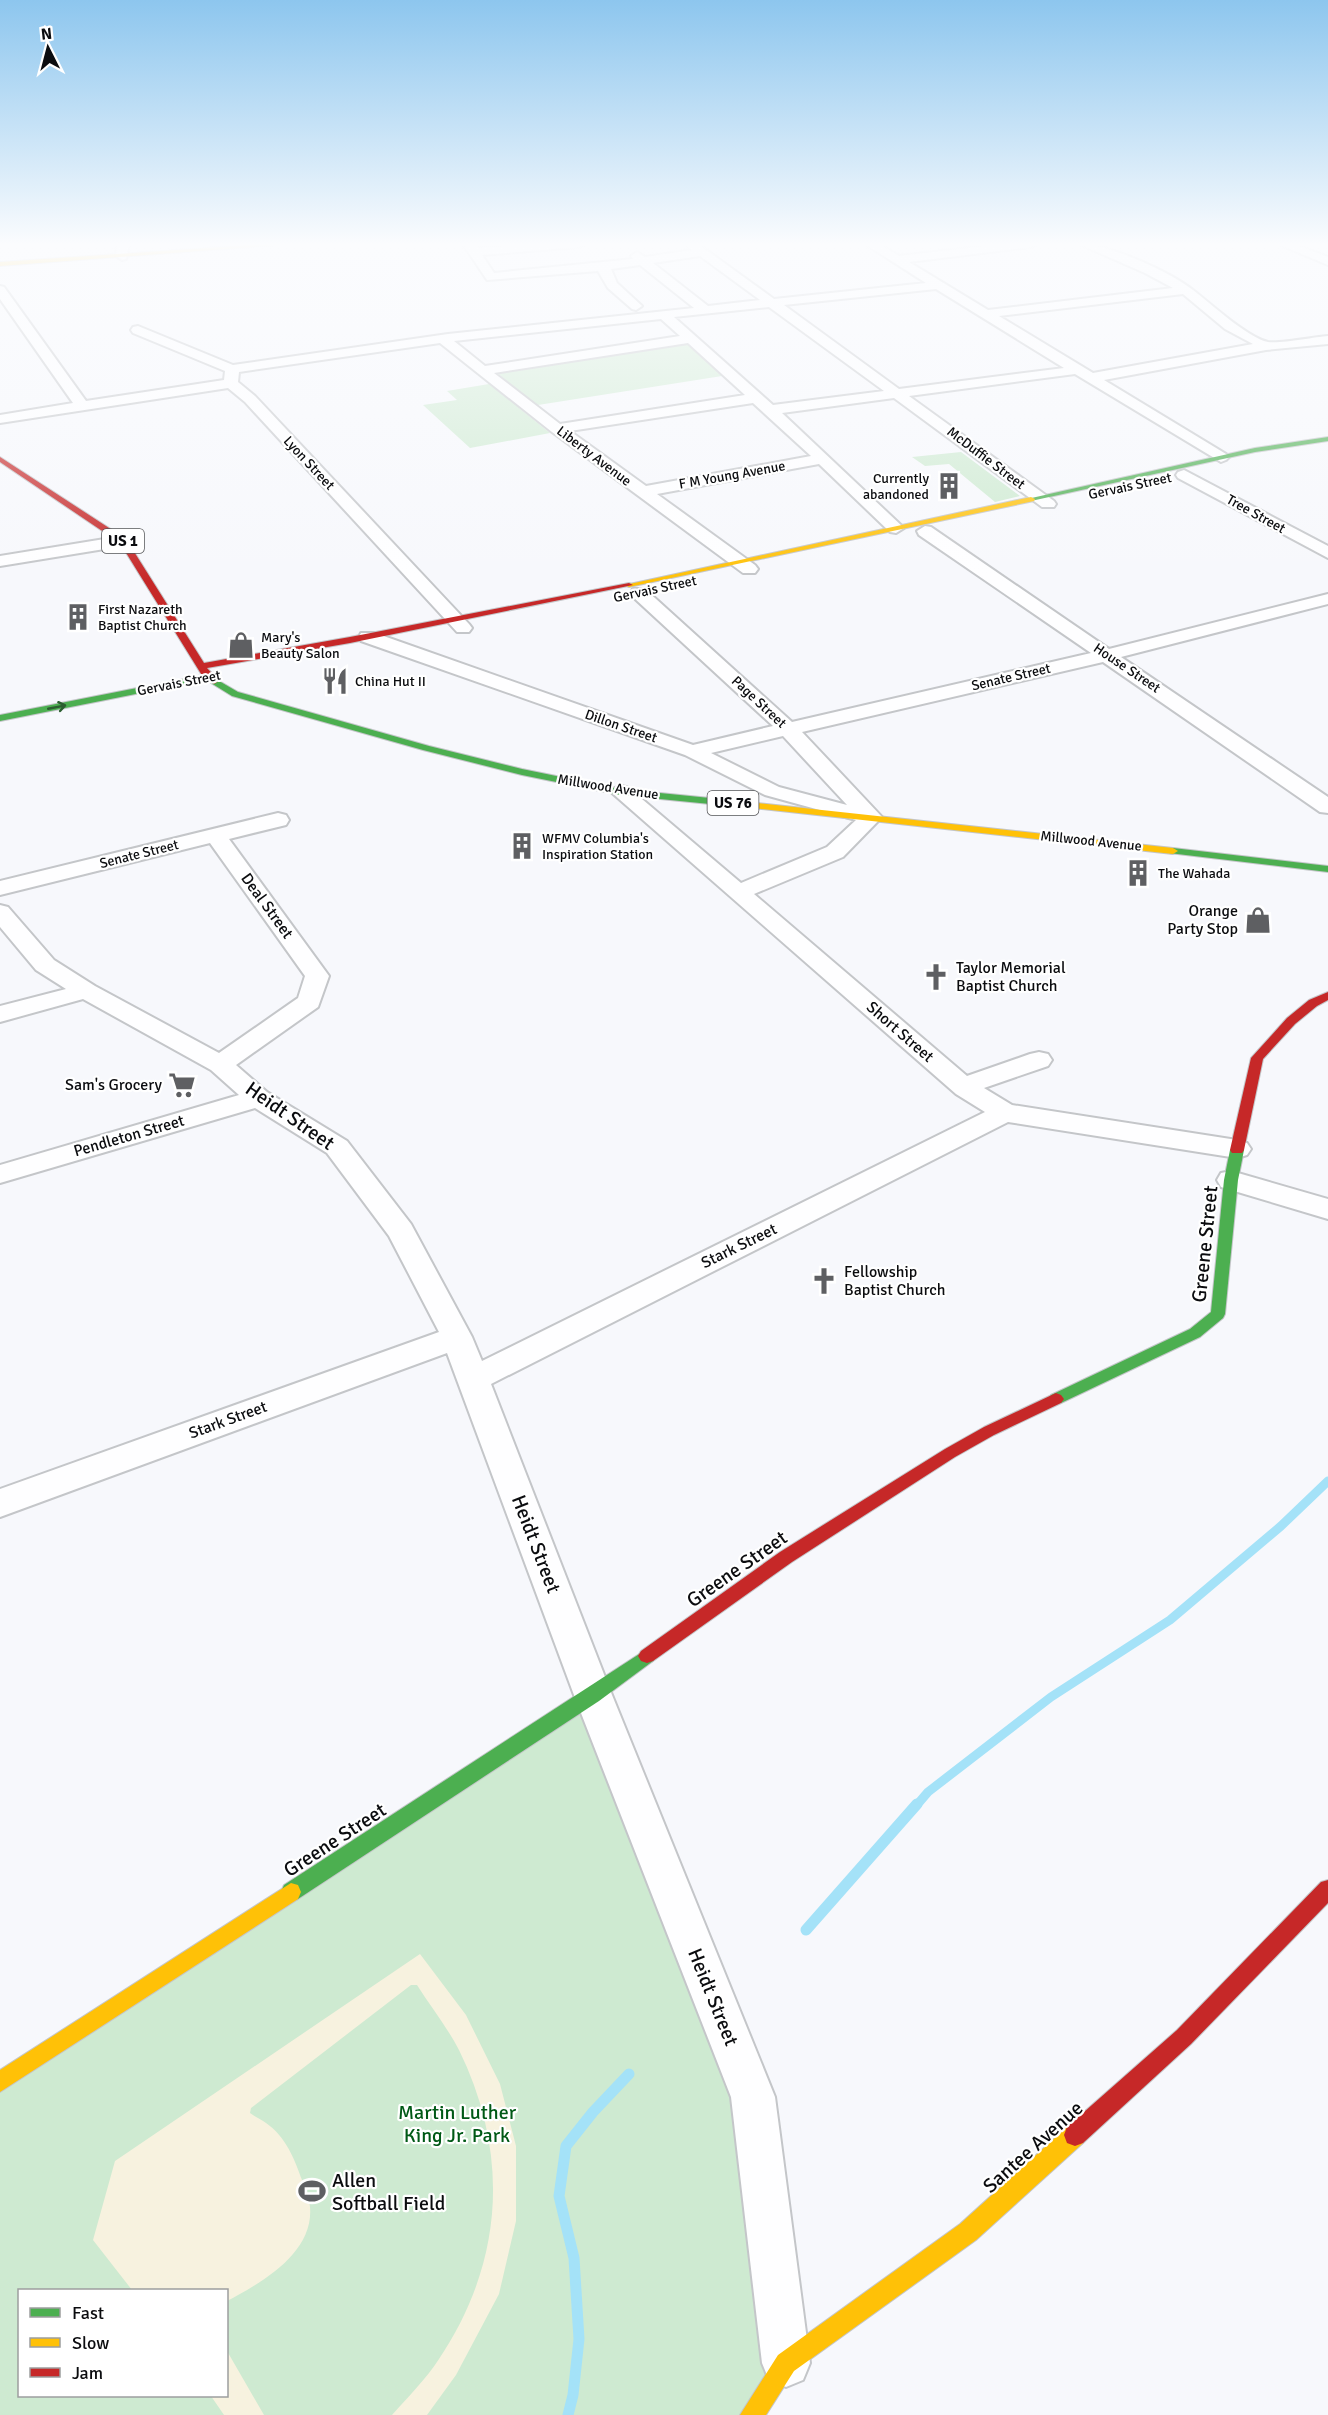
<svg xmlns="http://www.w3.org/2000/svg" width="1328" height="2415" viewBox="0 0 1328 2415" font-family="Signika,sans-serif">
	<rect width="100%" height="100%" fill="#f7f8fc"/>
	<g fill="#ceead1" fill-rule="evenodd">
		<path d="M686,341L722,376L519,408L550,433L470,448L423,405L457,400L447,391L507,381L492,369Z"/>
		<path d="M961,452L1020,496L995,502L949,464L925,466L912,457Z"/>
		<path d="M593,1695L753,2097L786,2363L752,2415H0V2082ZM20,2290H226V2396H20Z"/>
	</g>
	<g fill="#f7f2df">
		<path d="M420,1954L466,2015L500,2084L516,2146V2221L499,2294L456,2375L427,2415H392C408,2397 426,2379 439,2359C504,2262 510,2154 459,2050C447,2027 431,2007 417,1985H411L251,2108L250,2113C255,2117 261,2119 266,2123C286,2137 294,2158 302,2180C305,2188 309,2198 310,2207C314,2253 261,2283 227,2301L226,2290H132L93,2240L115,2161Z"/>
		<path d="M227,2351L264,2415H224L211,2396H226Z"/>
	</g>
	<g fill="none" stroke-linecap="round" stroke-linejoin="round">
		<path stroke="#a4e2f8" stroke-width="9" d="M916,1806L928,1792L1051,1697L1170,1620L1281,1526L1328,1481"/>
		<g stroke="#a4e2f8" stroke-width="11">
			<path d="M806,1930L917,1804"/>
			<path d="M568,2415L573,2395L579,2339L574,2258L559,2196L566,2146L593,2112L629,2074"/>
		</g>
		<defs>
			<g id="street">
				<path d="M117,244H129L126,259L122,260L116,256Z"/>
				<path d="M463,244H475L478,248L534,244H585L579,247L482,255L494,273L633,259L631,256L637,252L645,257L692,250L685,244H698L774,299L926,283L865,244H879L899,256L1002,244H1037L1031,247L909,262L988,310L1173,288L1145,273L1079,244C1107,243 1170,272 1193,290C1210,303 1248,338 1268,342C1281,344 1314,337 1328,336V344L1266,350L1104,380L1226,454L1229,457L1226,460L1221,462L1075,374L909,396L1054,501L1056,504L1054,507H1042L894,398L782,413L904,528L896,533L890,532L819,464L657,494L755,565L758,569L755,573H743L552,432L440,343L239,372L238,382L255,396L469,624L472,628L469,632H457L245,402L228,388L0,423V415L73,403L0,299V286L4,287L86,401L224,380L225,371L133,333L131,330L133,327L138,326L233,365L448,334L694,308L640,265L611,269L617,283L642,306L636,310L632,309L608,288L598,271L487,280ZM700,256L760,300L708,306L653,263ZM936,289L1064,368L899,389L784,305ZM1183,294L1225,329L1253,344L1093,373L999,316ZM769,307L884,391L773,405L674,317ZM661,319L680,336L485,366L454,341ZM688,343L745,395L560,424L494,373ZM753,403L811,456L646,486L570,431Z"/>
				<path d="M1278,244H1294L1328,257V265Z"/>
				<path d="M1184,470L1328,546V558L1178,478L1176,475L1178,472Z"/>
				<path d="M925,526L931,527L1109,649L1328,594V604L1121,657L1328,797V813L1320,812L1103,662L802,732L882,817L843,857L754,894L967,1076L1030,1054L1039,1052L1048,1054L1052,1060L1048,1066L984,1088L1012,1105L1237,1140L1247,1143L1251,1149L1247,1155L1237,1158L1008,1122L491,1384L612,1695L775,2097L810,2363L803,2380L786,2387L769,2380L762,2363L731,2097L574,1695L447,1353L0,1517V1489L439,1332L389,1236L327,1153L255,1108L0,1183V1165L239,1095L211,1070L83,999L0,1022V1006L66,989L36,970L0,927V905L8,907L54,960L95,986L219,1053L298,998L305,976L210,843L0,895V881L278,813L286,815L289,820L286,825L229,839L329,976L318,1007L236,1065L267,1092L347,1141L411,1224L472,1337L482,1361L985,1112L956,1094L611,792L615,788L622,786L629,788L741,883L827,847L856,820L765,795L685,755L361,641L359,637L361,633H375L693,745L773,726L633,597L630,593L633,589H645L792,722L1091,653L919,535L917,531ZM783,736L847,805L779,787L711,753Z"/>
				<path d="M123,536L129,537L131,541L129,545L0,566V556Z"/>
				<path d="M1231,1171L1328,1199V1219L1221,1187L1217,1180L1221,1173Z"/>
			</g>
			<g id="fast">
				<path d="M1328,437V441L1255,452L1031,501L1027,499L1255,448Z"/>
				<path d="M208,674L213,677L211,679L0,721V715Z"/>
				<path d="M214,678L238,692L429,746L522,769L620,789L720,799L725,802L720,805L620,795L522,775L423,750L232,696L211,683L209,681Z"/>
				<path d="M1173,848L1328,866V872L1169,853L1168,851Z"/>
				<path d="M1237,1146L1244,1150L1238,1180L1225,1314L1223,1318L1200,1337L1061,1403H1051L1048,1399L1051,1395L1190,1329L1211,1312L1224,1180L1230,1150Z"/>
				<path d="M647,1649L653,1651L656,1656L653,1661L599,1701L298,1899L291,1901L284,1899L281,1892L284,1885Z"/>
			</g>
			<g id="slow">
				<path d="M265,244H291L0,266V262Z"/>
				<path d="M1031,497L1035,499L1034,501L629,587L625,585Z"/>
				<path d="M720,799L1173,848L1178,851L1173,854L716,804L715,802Z"/>
				<path d="M291,1883L298,1885L301,1892L298,1899L0,2092V2070Z"/>
				<path d="M1075,2124L1083,2127L1086,2135L1083,2143L976,2240L794,2371L766,2415H740L778,2355L960,2224L1067,2127Z"/>
			</g>
			<g id="jam">
				<path d="M0,457L126,539L204,663L350,637L629,583L633,585L350,643L207,668L219,681L214,684L203,677L120,543L0,462Z"/>
				<path d="M1328,992V1000L1317,1006L1295,1024L1263,1059L1244,1150L1242,1153H1232L1230,1150L1251,1058L1287,1018L1309,1000Z"/>
				<path d="M1056,1393L1061,1395L1064,1399L1061,1403L994,1435L955,1457L792,1562L653,1661L647,1663L641,1661L638,1656L641,1651L780,1552L945,1449L984,1427Z"/>
				<path d="M1328,1880V1903L1191,2044L1083,2143L1075,2146L1067,2143L1064,2135L1067,2127L1177,2030L1321,1882Z"/>
			</g>
		</defs>
		<use href="#street" stroke="#c4c6c9" stroke-width="4"/>
		<use href="#fast" stroke="#c4c6c9" stroke-width="2"/>
		<use href="#slow" stroke="#c4c6c9" stroke-width="2"/>
		<use href="#jam" stroke="#c4c6c9" stroke-width="2"/>
		<use href="#street" fill="#fefeff" fill-rule="evenodd"/>
		<use href="#fast" fill="#4caf50" fill-rule="evenodd"/>
		<use href="#slow" fill="#ffc107" fill-rule="evenodd"/>
		<use href="#jam" fill="#c62828" fill-rule="evenodd"/>
	</g>
	<defs><path id="oneway-shaft" d="M-6 0H5M1.5-3L5.5 0L1.5 3" fill="none" stroke-width="1.6" stroke-linecap="round" stroke-linejoin="round" transform="scale(1.5)"/></defs>
	<use stroke="#2c5e30" href="#oneway-shaft" transform="translate(57 707) rotate(-11)"/>
	<linearGradient id="sky" x2="0" y2="1"><stop stop-color="#8dc6ee"/><stop offset="0.42" stop-color="#fbfcfe"/><stop offset="1" stop-color="#fbfcfe" stop-opacity="0"/></linearGradient>
	<rect width="1328" height="582" fill="url(#sky)"/>
	<defs>
		<symbol id="building-bare" viewBox="-9 -9 18 18"><path d="M-4-6H4V6H1V3H-1V6H-4ZM-2.5-4.3h1.7v1.8h-1.7ZM.8-4.3h1.7v1.8H.8ZM-2.5-1h1.7V.8h-1.7ZM.8-1h1.7V.8H.8Z" fill="#5e5f62" stroke="#fff" stroke-width="2.5" paint-order="stroke"/></symbol>
		<symbol id="shop-bare" viewBox="-9 -9 18 18"><path d="M-5-2.5h2.3a2.7 3.5 0 0 1 5.4 0H5L5.5 6h-11ZM-1.5-2.5h3a1.5 2.3 0 0 0-3 0Z" fill="#5e5f62" stroke="#fff" stroke-width="2.5" paint-order="stroke"/></symbol>
		<symbol id="restaurant-bare" viewBox="-9 -9 18 18"><path d="M-5-6h1v4h1v-4h1v4h1v-4h1v5L-1.5 .5V6h-2V.5L-5-1ZM5-6V6H3V1.5H1.5Q1.5-4 5-6Z" fill="#5e5f62" stroke="#fff" stroke-width="2.5" paint-order="stroke"/></symbol>
		<symbol id="church-bare" viewBox="-9 -9 18 18"><path d="M-1.2-6h2.4v3.5h3.3v2.4h-3.3V6h-2.4V-.1h-3.3v-2.4h3.3Z" fill="#5e5f62" stroke="#fff" stroke-width="2.5" paint-order="stroke"/></symbol>
		<symbol id="supermarket-bare" viewBox="-9 -9 18 18"><path d="M-6-5.5h2.5l.6 2H6L4.5 2H-2.5L-4.4-4H-6ZM-1.5 3.2a1.3 1.3 0 1 0 .1 0ZM3 3.2a1.3 1.3 0 1 0 .1 0Z" fill="#5e5f62" stroke="#fff" stroke-width="2.5" paint-order="stroke"/></symbol>
		<symbol id="stadium-bare" viewBox="-9 -9 18 18"><path d="M0-5a6.5 5 0 1 0 0 10a6.5 5 0 1 0 0-10ZM-3.5-1.8h7v3.6h-7Z" fill="#5e5f62" stroke="#fff" stroke-width="2.5" paint-order="stroke"/></symbol>
	</defs>
	<g fill-rule="evenodd">
		<use href="#building-bare" x="930" y="467" width="38" height="38"/>
		<use href="#building-bare" x="59" y="598" width="38" height="38"/>
		<use href="#shop-bare" x="222" y="626" width="38" height="38"/>
		<use href="#restaurant-bare" x="316" y="662" width="38" height="38"/>
		<use href="#building-bare" x="503" y="827" width="38" height="38"/>
		<use href="#building-bare" x="1119" y="854" width="38" height="38"/>
		<use href="#shop-bare" x="1239" y="901" width="38" height="38"/>
		<use href="#church-bare" x="917" y="958" width="38" height="38"/>
		<use href="#supermarket-bare" x="163" y="1066" width="38" height="38"/>
		<use href="#church-bare" x="805" y="1262" width="38" height="38"/>
		<use href="#stadium-bare" x="293" y="2172" width="38" height="38"/>
	</g>
	<g text-anchor="middle" dominant-baseline="central" stroke-width="4.5" stroke-linejoin="round" paint-order="stroke">
		<g font-size="14" fill="#0b0c0f" stroke="#fff">
			<text transform="translate(594 456) rotate(37)">Liberty Avenue</text>
			<text transform="translate(986 458) rotate(37)">McDuffie Street</text>
			<text transform="translate(309 463) rotate(47)">Lyon Street</text>
			<text transform="translate(732 475) rotate(-10)">F M Young Avenue</text>
			<text transform="translate(1130 486) rotate(-12)">Gervais Street</text>
			<text transform="translate(1256 514) rotate(29)">Tree Street</text>
			<text transform="translate(655 589) rotate(-12)">Gervais Street</text>
			<text transform="translate(1127 668) rotate(34)">House Street</text>
			<text transform="translate(1011 677) rotate(-13)">Senate Street</text>
			<text transform="translate(179 683) rotate(-11)">Gervais Street</text>
			<text transform="translate(759 702) rotate(43)">Page Street</text>
			<text transform="translate(621 726) rotate(19)">Dillon Street</text>
			<text transform="translate(608 787) rotate(9)">Millwood Avenue</text>
			<text transform="translate(1091 841) rotate(6)">Millwood Avenue</text>
			<text transform="translate(139 854) rotate(-14)">Senate Street</text>
		</g>
		<g font-size="14" fill="#0b0c0f" stroke="#fff" text-anchor="start">
			<text x="929" y="478" text-anchor="end">Currently<tspan x="929" dy="16">abandoned</tspan></text>
			<text x="98" y="609">First Nazareth<tspan x="98" dy="16">Baptist Church</tspan></text>
			<text x="261" y="637">Mary's<tspan x="261" dy="16">Beauty Salon</tspan></text>
			<text x="355" y="681">China Hut II</text>
			<text x="542" y="838">WFMV Columbia's<tspan x="542" dy="16">Inspiration Station</tspan></text>
			<text x="1158" y="873">The Wahada</text>
		</g>
		<g fill="#fff" stroke="#545557" stroke-width="1.5">
			<rect x="102" y="529" width="42" height="24" rx="4.5"/>
			<rect x="707.5" y="791" width="51" height="24" rx="4.5"/>
		</g>
		<g font-size="15" font-weight="bold" fill="#0b0c0f">
			<text x="123" y="541">US 1</text>
			<text x="733" y="803">US 76</text>
		</g>
		<g font-size="16" fill="#0b0c0f" stroke="#fff">
			<text transform="translate(267 906) rotate(54)">Deal Street</text>
			<text transform="translate(900 1032) rotate(41)">Short Street</text>
			<text transform="translate(129 1136) rotate(-16)">Pendleton Street</text>
			<text transform="translate(739 1246) rotate(-26)">Stark Street</text>
			<text transform="translate(228 1420) rotate(-20)">Stark Street</text>
		</g>
		<g font-size="16" fill="#0b0c0f" stroke="#fff" text-anchor="end">
			<text x="1238" y="911">Orange<tspan x="1238" dy="18">Party Stop</tspan></text>
			<text x="956" y="968" text-anchor="start">Taylor Memorial<tspan x="956" dy="18">Baptist Church</tspan></text>
			<text x="162" y="1085">Sam's Grocery</text>
			<text x="844" y="1272" text-anchor="start">Fellowship<tspan x="844" dy="18">Baptist Church</tspan></text>
		</g>
		<g font-size="20" fill="#0b0c0f" stroke="#fff">
			<text transform="translate(290 1116) rotate(35)">Heidt Street</text>
			<text transform="translate(1205 1244) rotate(-84)">Greene Street</text>
			<text transform="translate(536 1544) rotate(69)">Heidt Street</text>
			<text transform="translate(737 1569) rotate(-35)">Greene Street</text>
			<text transform="translate(335 1840) rotate(-33)">Greene Street</text>
			<text transform="translate(713 1997) rotate(68)">Heidt Street</text>
			<text transform="translate(1033 2147) rotate(-42)">Santee Avenue</text>
		</g>
		<g font-size="20" fill="#005916" stroke="#fff">
			<text x="457" y="2112">Martin Luther<tspan x="457" dy="23">King Jr. Park</tspan></text>
		</g>
		<g font-size="20" fill="#0b0c0f" stroke="#fff" text-anchor="start">
			<text x="332" y="2180">Allen<tspan x="332" dy="23">Softball Field</tspan></text>
		</g>
	</g>
	<rect x="18" y="2289" width="210" height="108" fill="#ffffff" stroke="#9d9e9f" stroke-width="1.5"/>
	<rect x="30" y="2308" width="30" height="9" fill="#4caf50" stroke="#9d9e9f" stroke-width="1.5"/>
	<text x="72" y="2319" font-size="18" fill="#0b0c0f">Fast</text>
	<rect x="30" y="2338" width="30" height="9" fill="#ffc107" stroke="#9d9e9f" stroke-width="1.5"/>
	<text x="72" y="2349" font-size="18" fill="#0b0c0f">Slow</text>
	<rect x="30" y="2368" width="30" height="9" fill="#c62828" stroke="#9d9e9f" stroke-width="1.5"/>
	<text x="72" y="2379" font-size="18" fill="#0b0c0f">Jam</text>
	<g transform="translate(48 48) rotate(354)" stroke="#ffffff" stroke-width="4.5" paint-order="stroke">
	<path d="M0-4.5L10 22L0 15L-10 22Z" fill="#0b0c0f"/>
	<text y="-9" font-size="16" font-weight="bold" text-anchor="middle" fill="#0b0c0f">N</text>
	</g>
</svg>
